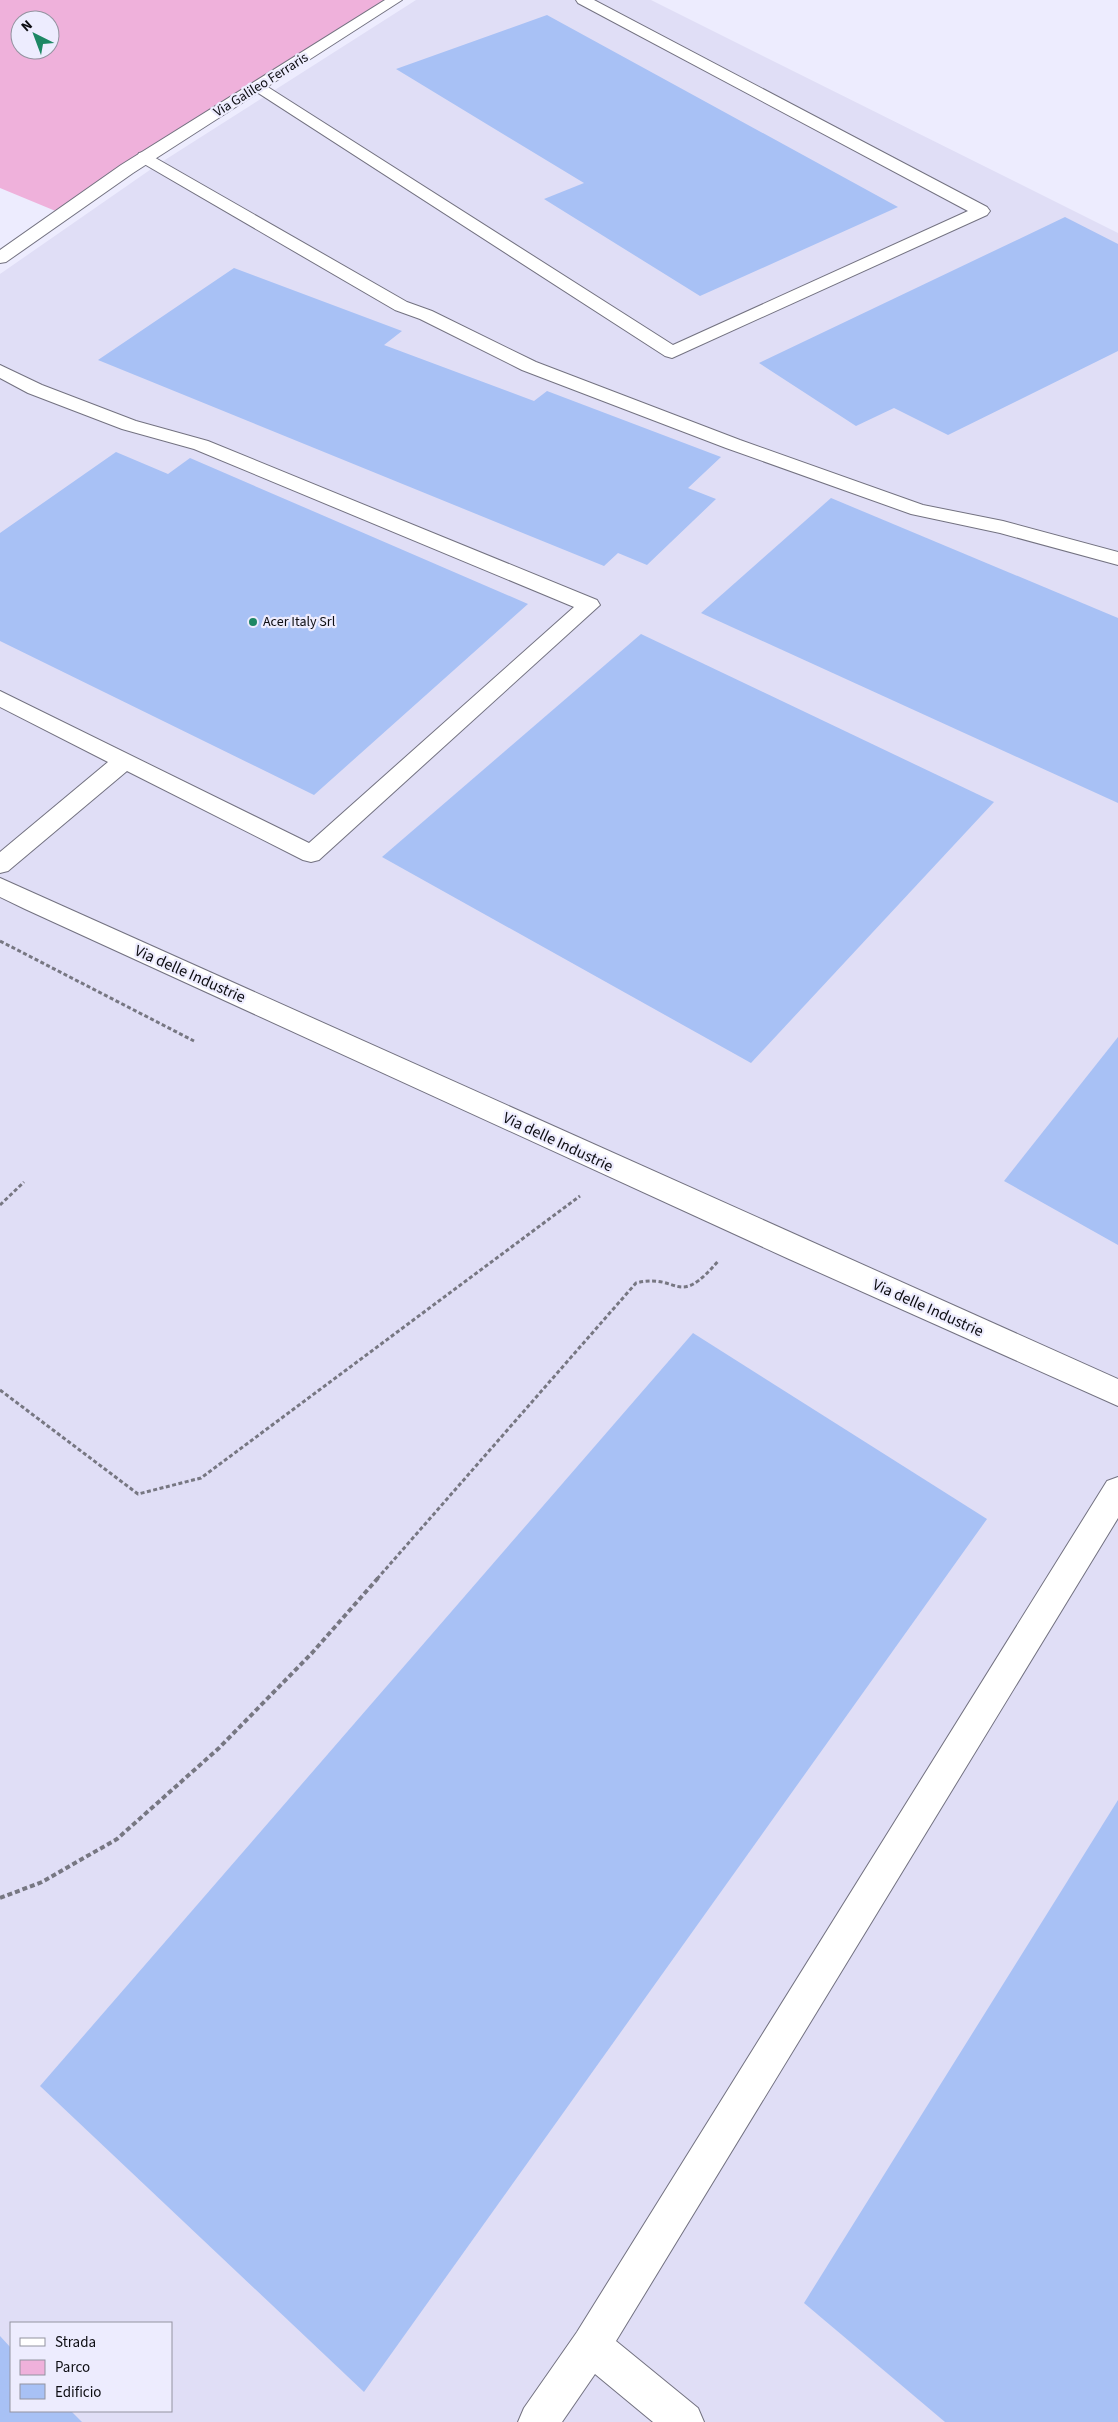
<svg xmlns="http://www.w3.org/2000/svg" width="1118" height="2422" viewBox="0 0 1118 2422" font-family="'Source Sans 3',sans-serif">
	<rect width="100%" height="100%" fill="#edecfe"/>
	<path fill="#e0def6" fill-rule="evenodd" d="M416,0H651L1118,233V2422H0V274L157,165ZM11,2323H171V2411H11Z"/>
	<path fill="#efb1db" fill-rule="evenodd" d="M0,0H386L58,212L0,188ZM20,20H50V50H20Z"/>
	<g fill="#a8c1f5">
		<path d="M547,15L898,207L700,296L544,199L584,183L396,69Z"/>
		<path d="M1065,217L1118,244V351L948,435L894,408L856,426L759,363Z"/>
		<path d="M234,268L402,331L384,345L534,401L547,391L721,457L688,488L716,499L647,565L618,553L604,566L98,360Z"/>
		<path d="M116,452L168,474L190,458L528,604L314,795L0,641V533Z"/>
		<path d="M831,498L1118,618V803L701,613Z"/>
		<path d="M641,634L994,802L751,1063L382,857Z"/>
		<path d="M1118,1037V1245L1004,1181Z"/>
		<path d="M693,1333L987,1519L364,2392L40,2086Z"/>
		<path d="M1118,1800V2422H945L804,2303Z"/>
		<path d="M0,2336L11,2348V2411H71L82,2422H0Z"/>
	</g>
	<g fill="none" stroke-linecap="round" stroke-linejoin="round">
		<defs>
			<g id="lane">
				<path d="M576,0H594L987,207L990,211L987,215L672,358L665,356L249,87L251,84H263L673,345L968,211L578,3Z"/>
				<path d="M145,152L407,302L432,311L536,362L740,440L923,505L1003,521L1118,552V565L1000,533L911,514L726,448L522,370L420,319L395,310L139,161L137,157L139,153Z"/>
				<path d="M0,365L42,385L136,421L208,441L597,600L600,605L319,860L311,862L303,860L127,771L8,871L0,873V852L108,762L0,707V691L309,843L574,607L194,449L122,429L28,393L0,378Z"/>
				<path d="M1118,1477V1518L616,2341L698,2408L704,2422H653L595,2374L562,2422H518L524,2408L577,2332L1107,1481Z"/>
			</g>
			<path id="street" d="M0,878L1118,1379V1406L789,1259L25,909L0,897Z"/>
			<path id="secondary" d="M385,0H402L133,173L6,262L0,263V250L121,165Z"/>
		</defs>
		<use href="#lane" stroke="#737281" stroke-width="2"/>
		<use href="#street" stroke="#737281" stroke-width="2"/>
		<use href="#secondary" stroke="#737281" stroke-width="2"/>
		<g stroke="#777782" stroke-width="3" stroke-dasharray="4 2.5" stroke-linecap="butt">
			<path d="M0,941L194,1041"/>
			<path d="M0,1205L24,1182"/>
			<path d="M0,1390L138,1494L201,1478L580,1196"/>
			<path d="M377,1579L636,1283C680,1272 676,1311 719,1260"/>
		</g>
		<path stroke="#777782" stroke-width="4" stroke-dasharray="5 3" stroke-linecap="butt" d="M0,1898L42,1882L117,1839L219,1748L312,1653L378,1578"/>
		<use href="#lane" fill="#fff" fill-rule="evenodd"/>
		<use href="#street" fill="#fff" fill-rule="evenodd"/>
		<use href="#secondary" fill="#fff" fill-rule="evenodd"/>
	</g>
	<circle fill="#1d8764" stroke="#edecfe" stroke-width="2" cx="253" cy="622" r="5"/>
	<g text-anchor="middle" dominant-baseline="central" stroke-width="4.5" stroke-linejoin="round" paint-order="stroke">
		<g font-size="14" fill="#0d0d12" stroke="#edecfe">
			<text transform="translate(261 85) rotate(-32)">Via Galileo Ferraris</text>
		</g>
		<g font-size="14" fill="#0d0d12" stroke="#edecfe" text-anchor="start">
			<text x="263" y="622">Acer Italy Srl</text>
		</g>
		<g font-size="16" fill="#0d0d12" stroke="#edecfe">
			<text transform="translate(190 974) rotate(24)">Via delle Industrie</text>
			<text transform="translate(558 1142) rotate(25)">Via delle Industrie</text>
			<text transform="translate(928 1308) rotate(24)">Via delle Industrie</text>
		</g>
	</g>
	<rect x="10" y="2322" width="162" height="90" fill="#edecfe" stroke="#9393a0"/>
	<rect x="20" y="2338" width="25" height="8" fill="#ffffff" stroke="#9393a0"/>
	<text x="55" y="2347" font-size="15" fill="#0d0d12">Strada</text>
	<rect x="20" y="2360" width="25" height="15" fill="#efb1db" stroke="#9393a0"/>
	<text x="55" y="2372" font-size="15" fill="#0d0d12">Parco</text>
	<rect x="20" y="2384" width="25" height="15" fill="#a8c1f5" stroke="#9393a0"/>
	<text x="55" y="2397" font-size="15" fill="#0d0d12">Edificio</text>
	<g transform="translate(35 35) rotate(318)"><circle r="24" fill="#edecfe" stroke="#9393a0"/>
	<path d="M0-4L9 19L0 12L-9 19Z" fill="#1d8764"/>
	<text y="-8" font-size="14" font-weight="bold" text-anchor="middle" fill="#0d0d12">N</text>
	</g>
</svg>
